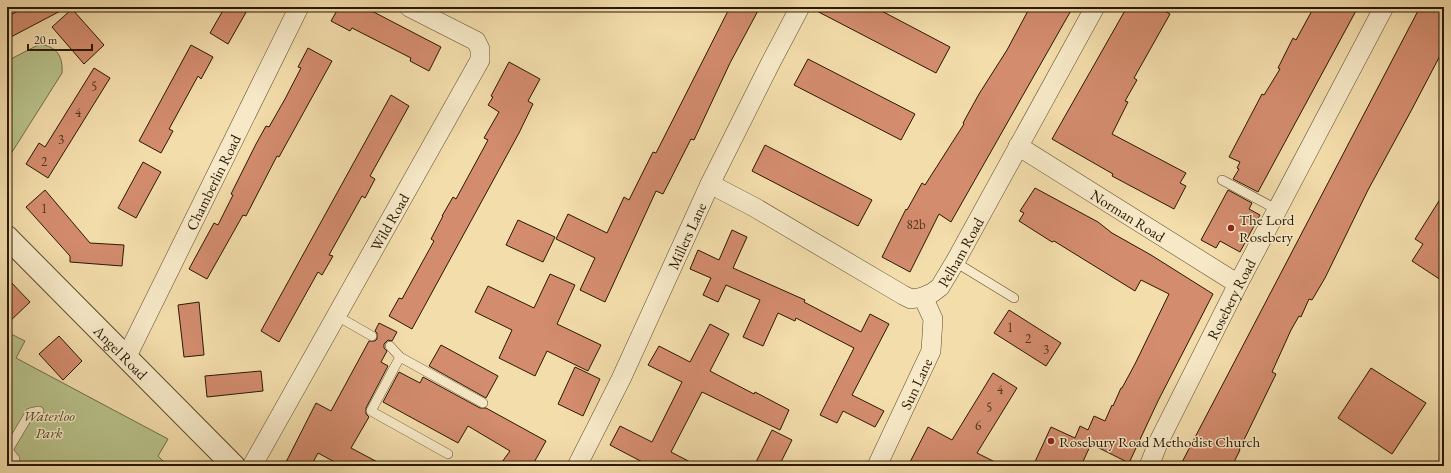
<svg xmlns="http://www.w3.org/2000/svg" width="1451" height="473" viewBox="0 0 1451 473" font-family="'EB Garamond',serif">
	<rect width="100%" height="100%" fill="#f3ddab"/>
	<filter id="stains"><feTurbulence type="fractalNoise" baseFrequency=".005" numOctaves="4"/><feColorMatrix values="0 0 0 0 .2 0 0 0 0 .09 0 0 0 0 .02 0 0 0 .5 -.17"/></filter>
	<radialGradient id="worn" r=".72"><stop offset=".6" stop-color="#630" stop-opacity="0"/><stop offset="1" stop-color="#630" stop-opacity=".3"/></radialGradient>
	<g fill="#b8c28b" stroke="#706d46">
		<path d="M40,44C57,47 63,56 62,73L7,160V61Z"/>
		<path d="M7,332L25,341L16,358L168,439L158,456L168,466H7Z"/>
	</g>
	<g fill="#d38c6e" stroke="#291802">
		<path d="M25,7H68L7,39V17Z"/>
		<path d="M225,7H249L228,44L210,33Z"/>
		<path d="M339,7H364L441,47L429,71L410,61L411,58L352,28L350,31L331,21Z"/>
		<path d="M730,7H760L730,63L694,140L691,139L663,194L656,191L605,302L580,290L595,258L556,239L568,214L607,233L624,197L629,200L653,152L656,153Z"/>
		<path d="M811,7H874L950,47L936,73L811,8Z"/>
		<path d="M1030,7H1073L951,222L939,214L910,272L882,257L906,209L907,210L922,183L925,185L964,124L963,123L979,94L1007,50Z"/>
		<path d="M1127,7H1158L1170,14L1134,78L1137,80L1125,101L1128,102L1112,134L1186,173L1180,183L1186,186L1174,209L1112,176L1113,174L1052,139Z"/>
		<path d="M1314,7H1358L1258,192L1233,179L1239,169L1237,168L1240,162L1229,157L1262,94L1264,95L1280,69L1278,68L1293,38L1296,40Z"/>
		<path d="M1420,7H1444V48L1411,111L1368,190L1325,278L1312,300L1309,299L1301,317L1299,316L1291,330L1272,372L1276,374L1239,450H1240L1232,466H1180Z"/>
		<path d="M72,9L104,45L84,64L52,27Z"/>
		<path d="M191,45L213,57L201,79L198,76L169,129L173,131L161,153L139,141Z"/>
		<path d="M308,48L332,61L279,157L277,156L246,216L243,215L207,279L189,269L214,223L218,225L233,195L231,194L256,144L266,126L269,127L285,99L301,68L298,67Z"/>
		<path d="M808,59L915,114L901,140L794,85Z"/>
		<path d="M509,62L540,79L528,101L533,104L519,133L412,329L389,316L399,298L402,299L434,241L431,239L443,216H442L453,197L456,199L488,140L484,138L499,112L488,105L493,97L491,96Z"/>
		<path d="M94,68L110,78L48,178L26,164L39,143L45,147Z"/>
		<path d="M391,95L409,106L370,176L375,179L365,198L362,196L329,255L333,256L322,275L318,272L279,342L261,331Z"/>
		<path d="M765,145L872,200L858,226L752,171Z"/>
		<path d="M143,162L161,172L136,218L118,208Z"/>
		<path d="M1035,188L1098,222L1112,233L1151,255L1213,294L1158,401L1129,463L1091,444L1081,466H1033L1051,427L1075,438L1080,426L1088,430L1094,416L1105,421L1112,405L1113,406L1121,388H1122L1135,364L1169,294L1141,280L1135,291L1054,241L1052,242L1019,221L1024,213L1020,211Z"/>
		<path d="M45,190L90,243L124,245L122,266L70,262V256L26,207Z"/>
		<path d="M1228,190L1252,203L1249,209L1260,215L1240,252L1220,241L1216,248L1201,240Z"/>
		<path d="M1444,193V282L1412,261L1423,244L1415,239Z"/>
		<path d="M518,220L555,237L543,262L506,245Z"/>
		<path d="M732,230L747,237L733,268L805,300L804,302L861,332L870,314L889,324L852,395L884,411L875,427L843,411L837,423L820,415L854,348L796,318L795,321L778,313L763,346L743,337L760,300L726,285L718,302L703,295L711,278L690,269L698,250L719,260Z"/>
		<path d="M550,274L575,285L557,324L601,345L588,371L547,351L535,376L499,358L512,330L475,312L488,286L534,308Z"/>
		<path d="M7,278L30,302L7,324Z"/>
		<path d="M199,302L204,355L184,357L178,305Z"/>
		<path d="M1009,310L1061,343L1046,366L994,333Z"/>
		<path d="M379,323L397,332L392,341L388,340L384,344V348L387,351L381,362L388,366L366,408V414L369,417L351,448L385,466H342L318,453L311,466H284L316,403L331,411L369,341H375L377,339V333L375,331Z"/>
		<path d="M710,324L729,334L710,371L754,394L755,392L789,410L780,430L702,392L671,452L698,466H650L610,445L620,426L652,442L682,382L648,365L659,346L690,362Z"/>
		<path d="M59,336L82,361L63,380L39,354Z"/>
		<path d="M441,345L498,376L486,398L429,366Z"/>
		<path d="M575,367L600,379L583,416L558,404Z"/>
		<path d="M1371,368L1426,403L1392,454L1338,418Z"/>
		<path d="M261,371L263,391L207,397L205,376Z"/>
		<path d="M399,372L420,383L423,377L480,408H486L546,441L532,466H499L510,451L468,426L458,443L383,402Z"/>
		<path d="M993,373L1017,388L977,453L1003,466H908L928,427L952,440Z"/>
		<path d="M772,430L792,440L779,466H754Z"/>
	</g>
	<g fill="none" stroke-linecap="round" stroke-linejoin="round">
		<defs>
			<g id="service">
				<path d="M1222,180L1278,210"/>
				<path d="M955,262L1014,298"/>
				<path d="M337,316L372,336"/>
				<path d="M390,346L400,357L483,403"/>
				<path d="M400,357L371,411L448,454"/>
				<path d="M15,459L8,450L30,413L39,411"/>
			</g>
			<g id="minor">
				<path id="s1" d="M1018,146L1238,284"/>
				<path id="s2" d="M710,184L754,207L903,295L911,299L923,297L932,293L940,287L955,262L1095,7"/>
				<path id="s3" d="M126,358L299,7"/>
				<path id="s4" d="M252,466L480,60V49L476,41L409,7"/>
				<path id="s5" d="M577,466L621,379L710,184L770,64L800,7"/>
				<path id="s6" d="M877,466L931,351L933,319L923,297"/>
				<path id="s7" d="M1149,466L1159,441L1238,284L1384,7"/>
			</g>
			<g id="tertiary">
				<path id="s8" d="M7,237L234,466"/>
			</g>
		</defs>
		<use href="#service" stroke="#5c492c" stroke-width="10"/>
		<use href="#minor" stroke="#5c492c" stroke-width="20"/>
		<use href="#tertiary" stroke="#5c492c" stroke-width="24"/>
		<use href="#service" stroke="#f7e9c8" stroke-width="9"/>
		<use href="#minor" stroke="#f7e9c8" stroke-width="19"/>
		<use href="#tertiary" stroke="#f7e9c8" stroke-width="22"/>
	</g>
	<g fill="#8f2418" stroke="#f7e9c8" stroke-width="1.5">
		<circle cx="1231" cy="228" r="4"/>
		<circle cx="1051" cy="441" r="4"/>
	</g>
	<g text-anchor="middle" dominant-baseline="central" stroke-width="3" stroke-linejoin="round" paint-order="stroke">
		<g font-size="13" fill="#54351d">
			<text x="94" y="86">5</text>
			<text x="78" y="112">4</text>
			<text x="61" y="139">3</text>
			<text x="44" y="161">2</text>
			<text x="44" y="208">1</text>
			<text x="916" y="224">82b</text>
			<text x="1010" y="327">1</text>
			<text x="1028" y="338">2</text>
			<text x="1046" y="349">3</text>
			<text x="1000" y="389">4</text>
			<text x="989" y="407">5</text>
			<text x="978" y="425">6</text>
		</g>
		<g font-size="15" fill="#291802" stroke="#f7e9c8">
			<text stroke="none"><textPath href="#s3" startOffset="196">Chamberlin Road</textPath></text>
			<text stroke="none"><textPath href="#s1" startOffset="130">Norman Road</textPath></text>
			<text stroke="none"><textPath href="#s4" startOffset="280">Wild Road</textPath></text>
			<text stroke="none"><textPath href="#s5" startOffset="255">Millers Lane</textPath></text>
			<text stroke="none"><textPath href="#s2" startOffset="304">Pelham Road</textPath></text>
			<text stroke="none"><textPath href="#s7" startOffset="186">Rosebery Road</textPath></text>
			<text stroke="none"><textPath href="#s8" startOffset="162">Angel Road</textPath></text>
			<text stroke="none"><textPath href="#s6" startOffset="91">Sun Lane</textPath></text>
		</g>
		<g font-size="15" fill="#291802" stroke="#f7e9c8" text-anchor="start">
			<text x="1239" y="219">The Lord<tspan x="1239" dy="17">Rosebery</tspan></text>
			<text x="1059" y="441">Rosebury Road Methodist Church</text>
		</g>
		<g font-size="15" font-style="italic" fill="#544b2b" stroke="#f7e9c8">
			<text x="49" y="415">Waterloo<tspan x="49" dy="17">Park</tspan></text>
		</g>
	</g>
	<rect width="1451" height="473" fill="none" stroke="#f3ddab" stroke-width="24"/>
	<rect x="8" y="8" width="1435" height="457" fill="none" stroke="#291802" stroke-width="2"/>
	<rect x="12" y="12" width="1427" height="449" fill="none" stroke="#291802"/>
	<path d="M28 44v6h64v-6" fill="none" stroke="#291802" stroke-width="2"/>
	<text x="34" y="44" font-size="12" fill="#291802" stroke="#f7e9c8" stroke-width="3" paint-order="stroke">20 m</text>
	<rect width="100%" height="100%" filter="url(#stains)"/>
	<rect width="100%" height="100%" fill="url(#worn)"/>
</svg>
